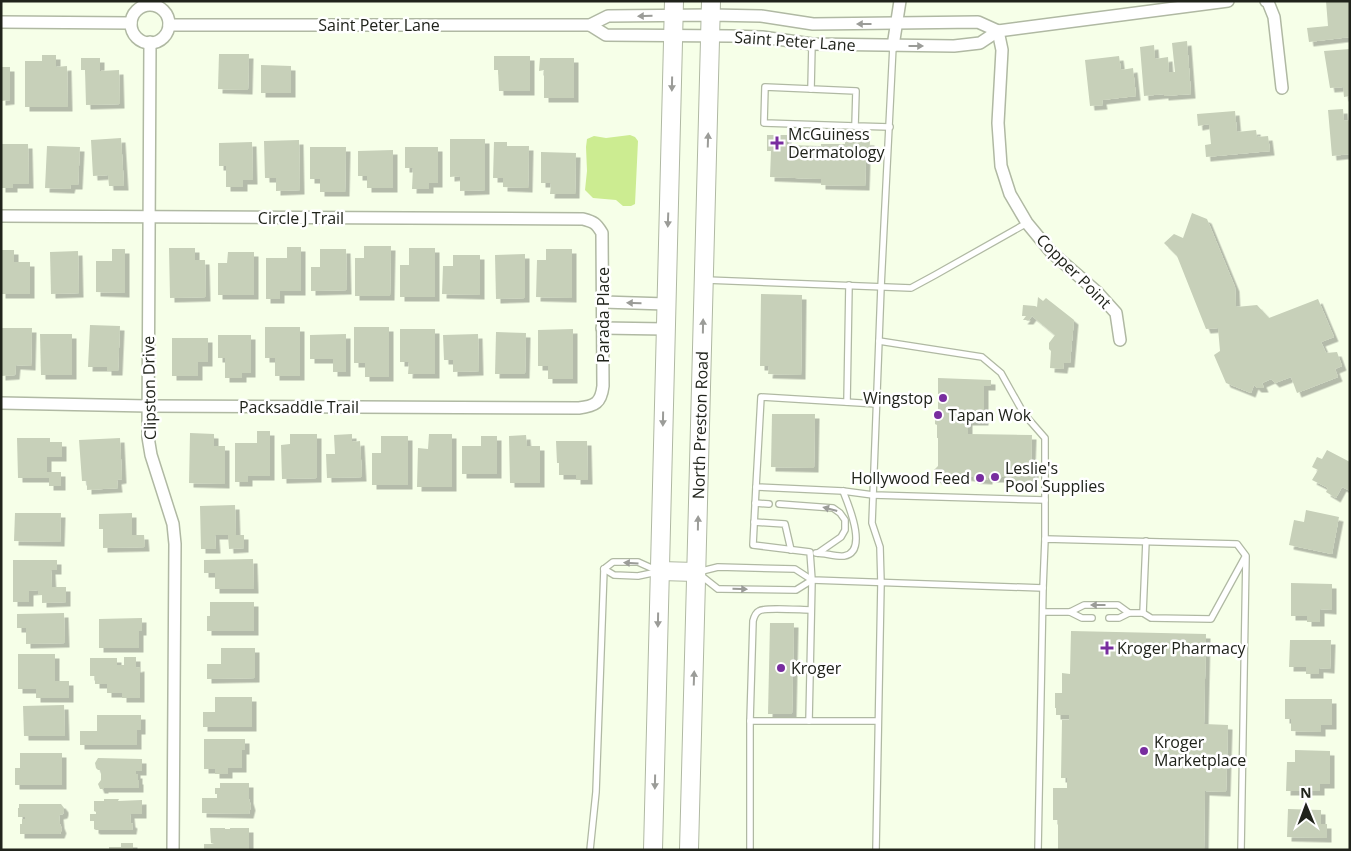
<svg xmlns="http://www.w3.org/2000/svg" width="1351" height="851" viewBox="0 0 1351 851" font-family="'Open Sans',sans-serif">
	<defs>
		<filter id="shadow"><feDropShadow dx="4.5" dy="4.5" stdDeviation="0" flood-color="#0004"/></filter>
	</defs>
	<rect width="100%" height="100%" fill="#f6ffe8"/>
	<path fill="#ccec91" d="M630,135L635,137L638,141L635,204L631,206H623L616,200L593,198L585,190L587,171L586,147L587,139L594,136L606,138Z"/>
	<g fill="#c7d0b9" filter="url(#shadow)">
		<path d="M1326,1H1350V37L1309,42L1307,28L1328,26Z"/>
		<path d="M1187,41L1191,94L1164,96V94L1144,96L1140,47L1154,45L1155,59L1168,57L1169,72H1175L1172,43Z"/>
		<path d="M1350,49V96L1344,97L1343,87L1330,88L1324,51Z"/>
		<path d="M219,54H249L248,90L218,89Z"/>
		<path d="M42,55H56V67L67,66L68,107H25V61H42Z"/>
		<path d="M494,56H530V91H499L498,70H494Z"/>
		<path d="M1119,56L1121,70L1133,68L1136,96L1102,100L1103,105L1090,106L1085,60Z"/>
		<path d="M81,58H100V71L119,70L120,104L86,105L85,70H81Z"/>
		<path d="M540,58H574V98H544V70L539,71Z"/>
		<path d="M261,65L291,66V93H261Z"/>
		<path d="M1,67H10V100L1,101Z"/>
		<path d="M1343,109L1344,121L1350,120V154L1332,156L1328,110Z"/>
		<path d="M1235,111L1237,132L1256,130L1257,137L1268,136L1270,151L1206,157L1205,145L1211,144L1209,124L1198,126L1197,114Z"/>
		<path d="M767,135H787V145L821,146V144H845V140L870,141L869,157H866L865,186L821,185V179L770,177L771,151H767Z"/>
		<path d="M121,138L124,186H109L108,175L93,176L91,140Z"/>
		<path d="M450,139H485V190L460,191V176L450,177Z"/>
		<path d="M299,140L300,190L276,191V178H265L264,141Z"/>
		<path d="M252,142L253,180H243V187H226V166H219V143Z"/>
		<path d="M494,142H507V146H529L528,188L503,187V178H493Z"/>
		<path d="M1,144H28L29,184H13V188H1Z"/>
		<path d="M47,146L80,147L78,185H71L70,189L45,188Z"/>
		<path d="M310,147H346L345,192H320V179H310Z"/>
		<path d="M405,147H438V183H429V189H412L413,168H405Z"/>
		<path d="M393,150V188H367V176H358V151Z"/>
		<path d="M541,152L576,153L575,194H550L551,183H541Z"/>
		<path d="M1192,213L1207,219L1235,287L1236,307L1257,305L1269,318L1318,299L1334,337L1321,342L1326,353L1337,352L1342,366L1335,369L1338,377L1297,393L1291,377L1275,383L1271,379L1262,383L1264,388H1257L1254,385L1251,393L1226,383L1214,355L1220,351L1218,328L1206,329L1177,256L1164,243L1174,234L1183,238Z"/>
		<path d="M364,246H391L390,296H355V258H364Z"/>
		<path d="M287,247H301V291H280V299H266V258H287Z"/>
		<path d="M169,248H195V260H205L206,297L170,298Z"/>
		<path d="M409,248H435V297H400V265H409Z"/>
		<path d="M112,249H125V293L96,292V261H112Z"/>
		<path d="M320,249H346L347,290L311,291V267H320Z"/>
		<path d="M546,249H572V298L536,297L537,260H546Z"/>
		<path d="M1,250H14V262H30V294H1Z"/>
		<path d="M78,251L79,293L51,294L50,252Z"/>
		<path d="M228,252H254V295H218V263H227Z"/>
		<path d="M525,254V298L496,299L495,255Z"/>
		<path d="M453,255H480V295L442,294L443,266H453Z"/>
		<path d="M761,294L802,295L801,375L768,374L769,366H760Z"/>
		<path d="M1038,297L1043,301L1046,298L1074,320L1070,363H1064L1063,369L1050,368L1051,351L1049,349V343L1055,335L1032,316L1029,320H1023L1026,316H1022L1023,305L1035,306L1037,307Z"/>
		<path d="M90,325L120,326L118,371H107V367H88Z"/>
		<path d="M265,327H300V376H275V358H265Z"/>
		<path d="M354,327H389V377H365V363H354Z"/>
		<path d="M1,328H32L31,366L16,365L15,375L1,376Z"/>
		<path d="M400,329H435V374H408L409,362H400Z"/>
		<path d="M573,329V379H548V366H538V330Z"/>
		<path d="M496,332L526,333L525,374H495Z"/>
		<path d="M40,334H72V375H41Z"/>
		<path d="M346,334V372H333V359H310V335Z"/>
		<path d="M478,334L479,371L453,372V360H444L443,335Z"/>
		<path d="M218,335H251V373H242V378H225V358H218Z"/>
		<path d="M172,338H208V362H198V376H172Z"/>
		<path d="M938,378L991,380V386H984V421H968V434L1032,435L1031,463L1034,464V487L1010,486V477H1002V478H988V480L973,479V477L949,475L944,480H938L934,476V470L938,466V438H937V425L935,424V412H938V401H940V394H938Z"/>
		<path d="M772,414H815L814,468L771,467Z"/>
		<path d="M257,431H270V476H248V482H235V443H257Z"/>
		<path d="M190,433L214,434V446H225V484L189,483Z"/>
		<path d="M290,434H317V478L282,479L281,445L290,444Z"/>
		<path d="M352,434V442L360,441L362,477L327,478L326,454H335L334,435Z"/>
		<path d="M429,434H452V487H417L418,448L428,449Z"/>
		<path d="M526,435L527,446H540V483H510L509,436Z"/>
		<path d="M381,436H408V485H372V453H381Z"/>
		<path d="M481,436H497V474H462V446H481Z"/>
		<path d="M17,438H50V442H62V457H47V472H61V486H49V478H18Z"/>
		<path d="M120,438L122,479L117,480L118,488L87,490V481H82L79,440Z"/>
		<path d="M556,441H587L588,480H576V475H559V463H557Z"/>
		<path d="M1327,450L1350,462V491L1342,487L1336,498L1326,492L1328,488L1312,480L1318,470L1312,467L1317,457L1322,459Z"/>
		<path d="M235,505L236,535H244V548L229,549L228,535H215L216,549H201L200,506Z"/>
		<path d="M1306,510L1339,517L1332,554L1289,545L1294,520L1304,522Z"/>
		<path d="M15,513H61L60,542L14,541Z"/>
		<path d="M132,513V535H144L145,547L103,548V529H99V514Z"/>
		<path d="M253,559L254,589H215V573H204V560Z"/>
		<path d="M13,560H57V570H51L52,587H66V602L42,603V595H38V590L29,591V602H13Z"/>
		<path d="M1291,583L1332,584V610L1320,609V622H1307V616H1291Z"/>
		<path d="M210,602H254V631H207V616H210Z"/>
		<path d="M64,613L65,643L26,644V628H17V614Z"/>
		<path d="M142,618V631H139V648H99V619Z"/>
		<path d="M770,623H794L792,714H768Z"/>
		<path d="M1071,631L1206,634L1204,724L1228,725L1226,792L1205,791L1204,850H1058V820H1053V788H1067V778H1061L1062,720H1069V715H1056V708H1055V693H1062V673L1070,674Z"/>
		<path d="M1290,640H1331L1330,669L1319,668V674H1306V667H1289Z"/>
		<path d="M221,648H255V678L207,679V664H221Z"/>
		<path d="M18,654H55V681H69V698H36V689H18Z"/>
		<path d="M124,657H136V668L140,667V698H122V693H107V684H95V676H90V658H117V665H124Z"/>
		<path d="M215,697H252V727H203V712H215Z"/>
		<path d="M1285,699H1332V725H1321V732L1291,731V719H1285Z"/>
		<path d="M64,705L65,736H24L23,706Z"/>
		<path d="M97,715H141V730H137V745H80V731H97Z"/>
		<path d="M204,739H245V750H242V768H228V774H215V769H204Z"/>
		<path d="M1295,750L1330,751V784H1320V791H1286L1287,762H1295Z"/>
		<path d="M20,753H62V785H15V768H20Z"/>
		<path d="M98,758L142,759V771H136V774H138V780H139V788H104V789H100L98,784L101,780V770H98L96,768L95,763Z"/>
		<path d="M220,783H249V799L251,806L249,814L202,813V798H217V794H215V788H220Z"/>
		<path d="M104,799H119L118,801L142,800V814H130L131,823L133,824L132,830H96L94,829V821H90V814H96V812L94,811V801H104Z"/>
		<path d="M19,804H61L64,808V811L63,814L59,815L60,824L62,829L60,834H20V824H22V819H25V817H18V808H19Z"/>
		<path d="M1288,809L1321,810V824H1327V838L1287,837Z"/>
		<path d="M210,828H225V829H230V828H249V850H204V844H214L211,843Z"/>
		<path d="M121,843H133V850H109V847H121Z"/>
	</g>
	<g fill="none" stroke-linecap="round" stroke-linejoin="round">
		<defs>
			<g id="lane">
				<path d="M812,44L811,89L856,91L855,126L890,127"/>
				<path d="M811,89L765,87L764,123L855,126"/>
				<path d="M706,280L911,288L935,275L1027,223"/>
				<path d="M879,341L982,357L1001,373L1024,414L1045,438V539"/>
				<path d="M847,402L849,285"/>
				<path d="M877,404L761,397L756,487L843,491L873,495L1045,500"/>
				<path d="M756,487L753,545L810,552L812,580L809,721"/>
				<path d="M755,503L769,504"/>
				<path d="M779,504L833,508L840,513L845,520V530L841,537L818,553"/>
				<path d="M754,522L785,524L791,550"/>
				<path d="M816,553C824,553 837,557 844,556C869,552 848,504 843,491"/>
				<path d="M604,569L613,562H638L658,571"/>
				<path d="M604,569L614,575L638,576L657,572"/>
				<path d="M698,572L718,567L795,569L812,580L1043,588L1045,539L1237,544L1246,556L1241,850"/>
				<path d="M699,574L718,589H721L796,590L812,580"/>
				<path d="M1043,612H1070L1084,605H1118L1129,613H1143L1151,618L1211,619L1245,557"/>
				<path d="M1070,612L1082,618H1092"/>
				<path d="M1143,613L1146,541"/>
				<path d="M1109,618H1119L1129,613"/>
				<path d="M750,721H878"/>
				<path d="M590,850L596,792L604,569"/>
				<path d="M750,850V721L753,621C754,617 755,613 759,611C765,607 801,610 811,610"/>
				<path d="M876,850L881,583L880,547L872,523L881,287L893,46"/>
				<path d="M1038,850L1043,588"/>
			</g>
			<g id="street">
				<path d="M1266,1L1268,2L1274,17L1282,88"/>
				<circle cx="150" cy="24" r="19"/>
				<path d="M1,22L131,23"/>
				<path d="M169,25H590L608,16L711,15L761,16L813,24L978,22L998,31"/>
				<path d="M590,25L606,35L731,36L762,37L812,44L954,46L980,43L998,31L1228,1"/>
				<path d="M998,31L1002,50L998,123L1001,166L1010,194L1027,223L1051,252L1097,292L1116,313L1120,340"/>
				<path d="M150,42L148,437L151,455L173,524L175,544L173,850"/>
				<path d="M893,46L900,1"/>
				<path d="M1,216L583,219C594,222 596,223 602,233L603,386C601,403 595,406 579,408L148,406L1,403"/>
				<path d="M603,302L666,304"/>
				<path d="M602,328L665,329"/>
			</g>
			<g id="primary">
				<path d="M660,571L696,572"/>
				<path d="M653,850L674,1"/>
				<path id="s1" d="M689,850L711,1"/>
			</g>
		</defs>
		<use href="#lane" stroke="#b0b9a3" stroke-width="8"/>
		<use href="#street" stroke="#b0b9a3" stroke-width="14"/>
		<use href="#primary" stroke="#b0b9a3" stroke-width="20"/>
		<use href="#lane" stroke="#fff" stroke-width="5.5"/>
		<use href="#street" stroke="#fff" stroke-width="11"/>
		<use href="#primary" stroke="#fff" stroke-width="18"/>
	</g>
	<defs><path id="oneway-solid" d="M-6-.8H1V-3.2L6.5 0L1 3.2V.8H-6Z" transform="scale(1.25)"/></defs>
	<g fill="#9b9c98">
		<use href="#oneway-solid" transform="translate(645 16) rotate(179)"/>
		<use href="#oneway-solid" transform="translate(864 24) rotate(180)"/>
		<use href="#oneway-solid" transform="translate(916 46)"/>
		<use href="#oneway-solid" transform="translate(672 84) rotate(91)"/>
		<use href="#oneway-solid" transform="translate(708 140) rotate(-88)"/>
		<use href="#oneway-solid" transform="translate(668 220) rotate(92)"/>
		<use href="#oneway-solid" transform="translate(634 303) rotate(-179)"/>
		<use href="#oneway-solid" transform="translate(703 326) rotate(-89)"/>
		<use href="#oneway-solid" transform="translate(663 419) rotate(91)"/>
		<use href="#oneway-solid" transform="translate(830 509) rotate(-165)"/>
		<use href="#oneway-solid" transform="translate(698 523) rotate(-89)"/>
		<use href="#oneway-solid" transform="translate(631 563) rotate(-176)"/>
		<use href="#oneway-solid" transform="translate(740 589) rotate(1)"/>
		<use href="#oneway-solid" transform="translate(1098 605) rotate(180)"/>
		<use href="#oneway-solid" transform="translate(658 620) rotate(91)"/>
		<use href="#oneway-solid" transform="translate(694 678) rotate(-88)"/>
		<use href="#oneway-solid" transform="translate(655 782) rotate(91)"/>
	</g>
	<g fill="#782d9f" stroke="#fff" stroke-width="2">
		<path d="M774.5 135.5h5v5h5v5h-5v5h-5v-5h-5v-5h5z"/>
		<circle cx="943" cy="398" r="5"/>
		<circle cx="938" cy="415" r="5"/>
		<circle cx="995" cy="477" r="5"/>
		<circle cx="980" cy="478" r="5"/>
		<path d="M1104.5 640.5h5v5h5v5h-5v5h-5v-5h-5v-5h5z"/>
		<circle cx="781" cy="668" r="5"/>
		<circle cx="1144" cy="751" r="5"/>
	</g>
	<g text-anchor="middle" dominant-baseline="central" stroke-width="5" stroke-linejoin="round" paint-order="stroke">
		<g font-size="16" fill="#20231b" stroke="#fff">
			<text x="379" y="25">Saint Peter Lane</text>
			<text transform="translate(795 41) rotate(4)">Saint Peter Lane</text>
			<text x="301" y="218">Circle J Trail</text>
			<text transform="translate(1074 271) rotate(45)">Copper Point</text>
			<text transform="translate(603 315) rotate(-90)">Parada Place</text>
			<text transform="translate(149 388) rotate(-91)">Clipston Drive</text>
			<text x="299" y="407">Packsaddle Trail</text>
			<text stroke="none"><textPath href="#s1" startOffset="425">North Preston Road</textPath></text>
		</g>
		<g font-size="16" fill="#20231b" stroke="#fff" text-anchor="start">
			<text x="788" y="134">McGuiness<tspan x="788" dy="18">Dermatology</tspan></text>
			<text x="933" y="398" text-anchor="end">Wingstop</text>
			<text x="948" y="415">Tapan Wok</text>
			<text x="1005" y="468">Leslie's<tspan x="1005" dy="18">Pool Supplies</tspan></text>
			<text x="970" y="478" text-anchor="end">Hollywood Feed</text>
			<text x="1117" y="648">Kroger Pharmacy</text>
			<text x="791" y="668">Kroger</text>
			<text x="1154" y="742">Kroger<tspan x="1154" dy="18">Marketplace</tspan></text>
		</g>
	</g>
	<rect width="1351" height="851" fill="none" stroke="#20231b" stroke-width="5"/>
	<g transform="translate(1306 806) rotate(359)" stroke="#ffffff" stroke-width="4" paint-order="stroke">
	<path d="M0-4L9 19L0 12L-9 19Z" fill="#20231b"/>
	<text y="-8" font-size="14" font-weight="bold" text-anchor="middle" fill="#20231b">N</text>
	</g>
</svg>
